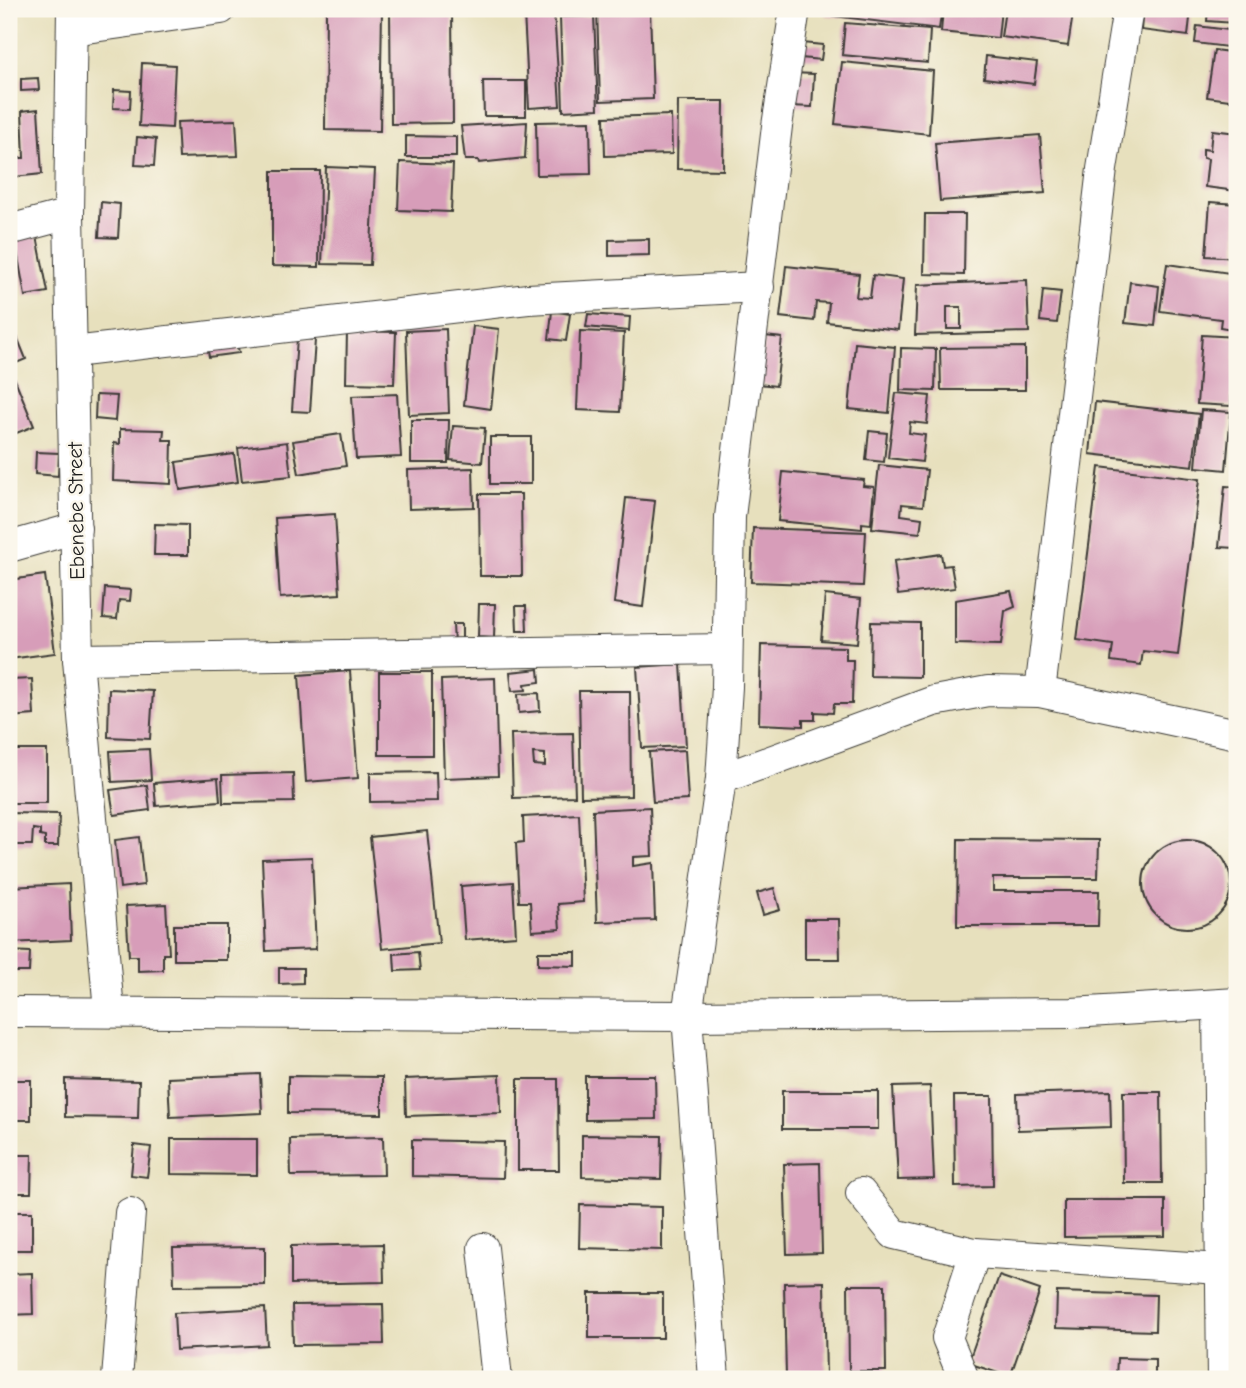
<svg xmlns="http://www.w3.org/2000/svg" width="1246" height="1388" viewBox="0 0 1246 1388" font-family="'Comic Neue',sans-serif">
	<rect width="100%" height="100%" fill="#fbf7ec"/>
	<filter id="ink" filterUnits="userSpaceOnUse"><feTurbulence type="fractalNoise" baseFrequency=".0143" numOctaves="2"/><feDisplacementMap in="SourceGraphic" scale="14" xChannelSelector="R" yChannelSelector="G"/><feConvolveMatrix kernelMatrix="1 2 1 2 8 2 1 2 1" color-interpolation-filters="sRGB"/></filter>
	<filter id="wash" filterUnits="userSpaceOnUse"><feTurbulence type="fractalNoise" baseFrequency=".00686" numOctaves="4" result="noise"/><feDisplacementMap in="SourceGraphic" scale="28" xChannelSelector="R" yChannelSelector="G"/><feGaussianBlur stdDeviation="1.57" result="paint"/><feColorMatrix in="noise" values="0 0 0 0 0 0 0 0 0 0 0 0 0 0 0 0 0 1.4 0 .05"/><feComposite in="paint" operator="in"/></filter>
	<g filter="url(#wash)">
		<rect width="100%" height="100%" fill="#e7e0bd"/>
		<g id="blocks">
			<g fill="#d79db9" fill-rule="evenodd">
				<path d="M326,9H382L380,131L325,130Z"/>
				<path d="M390,9H452L453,123L391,124Z"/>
				<path d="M597,9H650L653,99L600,101Z"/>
				<path d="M826,9H942L939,29L825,15Z"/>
				<path d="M943,9H1001L998,38L941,32Z"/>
				<path d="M1005,9L1073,14L1068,46L1001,37Z"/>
				<path d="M1143,9H1191L1188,36L1141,30Z"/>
				<path d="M1208,9H1235L1234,23L1207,21Z"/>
				<path d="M554,11L560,106L529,108L524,13Z"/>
				<path d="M594,16L598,109L563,111L560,17Z"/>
				<path d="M845,23L930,30L928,63L842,55Z"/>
				<path d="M1197,26L1237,31L1235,48L1195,43Z"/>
				<path d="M802,43L823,45L821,60L801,58Z"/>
				<path d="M1214,50L1237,53V101L1207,97Z"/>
				<path d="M986,56L1037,62L1034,84L984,78Z"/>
				<path d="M842,62L933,71L929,134L835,124Z"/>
				<path d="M142,63L175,65L172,128L139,126Z"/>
				<path d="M792,73L814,74L812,107L790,106Z"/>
				<path d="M38,78L39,90L21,91V79Z"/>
				<path d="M483,81H526V116H484Z"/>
				<path d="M114,90L131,91L130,109L113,108Z"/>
				<path d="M678,101H724L723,170L677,169Z"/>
				<path d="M38,109L42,174L14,177L13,158H24L22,111Z"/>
				<path d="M671,115L672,154L605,156L604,117Z"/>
				<path d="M236,120L238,156L179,158L177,122Z"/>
				<path d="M590,121L591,174L537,175L536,122Z"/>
				<path d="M527,122L525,158L479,163L478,160H465L461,126Z"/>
				<path d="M1212,130L1237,133V191L1205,187L1208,159L1203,158V149L1210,150Z"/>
				<path d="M1040,135L1045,193L940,201L935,143Z"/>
				<path d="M406,136L456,137V157H406Z"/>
				<path d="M137,137L156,139L154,166L135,165Z"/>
				<path d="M400,162L453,164L451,212L398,210Z"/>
				<path d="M326,167L375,169L370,265L322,264Z"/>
				<path d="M272,171H320L319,267L272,266Z"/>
				<path d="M101,202L120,204L118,238L99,237Z"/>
				<path d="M1210,202L1237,204V258L1206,256Z"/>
				<path d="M925,214H965L964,275L924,274Z"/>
				<path d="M37,236L48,292L25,296L15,240Z"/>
				<path d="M649,239V255L609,256V240Z"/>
				<path d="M1167,264L1237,274V330L1220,327L1221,319L1160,311Z"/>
				<path d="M786,266L859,274L856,297L870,298L873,275L903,279L898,330L827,322L829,303L816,302L814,321L780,317Z"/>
				<path d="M1027,280L1029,332L915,335L917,285ZM947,307H961V329H947Z"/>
				<path d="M1130,282L1159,286L1155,326L1125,323Z"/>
				<path d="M1043,290L1061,292L1057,323L1040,321Z"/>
				<path d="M552,311L570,314L566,341L549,339Z"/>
				<path d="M588,314L630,317L629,331L586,327Z"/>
				<path d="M9,317L26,359L9,366Z"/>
				<path d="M473,326L499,329L491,409L464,405Z"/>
				<path d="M446,329L449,413L409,415L406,331Z"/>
				<path d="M347,331L396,332L394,384L346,383Z"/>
				<path d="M580,331L624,333L620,412L577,410Z"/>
				<path d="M1202,335L1236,337L1231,406L1197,404Z"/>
				<path d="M765,336L782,338L776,386L759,384Z"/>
				<path d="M236,337L239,353L209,357L206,340Z"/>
				<path d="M297,338L315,340L310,412L292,411Z"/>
				<path d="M855,343L895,347L889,413L849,409Z"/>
				<path d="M1025,347V390H941L940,348Z"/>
				<path d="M901,348L936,349L935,391L900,390Z"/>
				<path d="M14,377L34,426L9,436V379Z"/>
				<path d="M896,393L930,396L927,424L910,422L909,433L925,435L922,462L888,458Z"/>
				<path d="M397,394L401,457L356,459L352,396Z"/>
				<path d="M96,395L117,396L115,421L95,419Z"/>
				<path d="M1095,402L1199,414L1193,466L1090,454Z"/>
				<path d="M1201,410L1231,412L1226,470L1196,467Z"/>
				<path d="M411,420H449L448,463H411Z"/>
				<path d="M453,426L485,428L482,463L450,460Z"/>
				<path d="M120,429L164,430L163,440H172L171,484L113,481L114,443L120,444Z"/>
				<path d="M869,431L887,433L884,462L866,460Z"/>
				<path d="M341,434L346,466L299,474L293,441Z"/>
				<rect x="490" y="437" width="41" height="47"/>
				<path d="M287,442L291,476L242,481L238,448Z"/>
				<path d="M36,452L59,453L58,476L35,474Z"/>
				<path d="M234,454L238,482L180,490L176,462Z"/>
				<path d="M879,465L927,470L923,506L902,504L901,515L922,518L920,533L872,528Z"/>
				<path d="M1099,467L1200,479L1178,655L1143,651L1141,665L1111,661L1113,645L1077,640Z"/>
				<path d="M473,468L474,507L409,509L408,470Z"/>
				<path d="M783,472L864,480L863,486L874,487L871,524L862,523V529L778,521Z"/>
				<path d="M1225,486L1237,487L1235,548L1219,547Z"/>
				<path d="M479,494H521L522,576H480Z"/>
				<path d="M626,498L655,501L643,607L614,603Z"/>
				<path d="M335,514L340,594L280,598L275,518Z"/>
				<path d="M155,524L188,525V555H154Z"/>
				<path d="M753,528L866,532L863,586L751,582Z"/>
				<path d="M941,554L943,566L951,565L955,588L898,595L894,561Z"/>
				<path d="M45,575L55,653L9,659V580Z"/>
				<path d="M105,588L131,590L130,601L119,600L117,619L103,618Z"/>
				<path d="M1011,591L1015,607L1005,611L1001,645L955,644V600Z"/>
				<path d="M825,595L861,599L857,643L821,640Z"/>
				<path d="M479,604H495L494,638L478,637Z"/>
				<path d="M516,606H526L527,631H517Z"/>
				<path d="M871,622L920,623V677L870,676Z"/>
				<path d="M453,624H462V645H454Z"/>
				<path d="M761,645L846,647V660H853L852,704H834L833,713L815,712V720H803V726L759,724Z"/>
				<path d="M681,664L686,746L642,748L637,667Z"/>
				<path d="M539,669L540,682L525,684L526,690L512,691L510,672Z"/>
				<path d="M350,671L358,778L306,782L299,675Z"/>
				<rect x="379" y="672" width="53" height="83"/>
				<path d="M495,678L498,776L444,778L441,680Z"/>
				<path d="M32,679L34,715L9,717V680Z"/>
				<path d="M109,689L153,691L150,739L108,737Z"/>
				<path d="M579,691H630L631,796L581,797Z"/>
				<path d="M539,693L540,711L519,713L518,694Z"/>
				<path d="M573,733L575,796L513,798L511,734ZM533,753L545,754V766L534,765Z"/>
				<path d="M149,749L151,780L112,782L110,751Z"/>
				<rect x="9" y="750" width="38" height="53"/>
				<path d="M685,750L688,800L653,802L649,752Z"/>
				<path d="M436,772L437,801L370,802V773Z"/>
				<path d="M293,773L294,802L223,803L222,775Z"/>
				<path d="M218,778L220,801L156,806L154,783Z"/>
				<path d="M147,785L150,810L114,815L110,790Z"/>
				<path d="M650,807L652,856L633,857V866L653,863L655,920L597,922L593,810Z"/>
				<path d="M9,813L59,814L58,846H45V837L40,836V830L33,829L32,845H9Z"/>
				<path d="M579,814L583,902L558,904L560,929L532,931L530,902H519L516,843L524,842L523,817Z"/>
				<path d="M427,831L439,943L382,949L370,837Z"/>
				<path d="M139,837L144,885L120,888L115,840Z"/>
				<path d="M958,839L1099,840L1098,878H993V891H1099L1098,926H957Z"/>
				<circle cx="1187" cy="884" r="44"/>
				<path d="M312,857L316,949L266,951L262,859Z"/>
				<path d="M513,882L516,936L465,940L461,886Z"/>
				<path d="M69,884L71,940L9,943V887Z"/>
				<path d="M774,888L780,910L763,915L757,893Z"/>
				<path d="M166,904L169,954H163V970L138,971V956H129L126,906Z"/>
				<path d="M805,919H839L840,959H805Z"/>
				<rect x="174" y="925" width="53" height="35"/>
				<path d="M9,951L30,952L29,972H9Z"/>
				<path d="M418,952L420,970L395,971L394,954Z"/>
				<path d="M538,952H576V966L538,965Z"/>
				<path d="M279,968H303V983L279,984Z"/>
				<path d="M260,1074L262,1113L170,1117L168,1078Z"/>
				<path d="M500,1075L501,1113L406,1116L405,1079Z"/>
				<path d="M288,1076L382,1077V1114L288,1113Z"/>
				<path d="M585,1076H655L656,1119L585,1120Z"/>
				<path d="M65,1079L139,1081L138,1118L65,1117Z"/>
				<path d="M518,1079H558L559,1170H518Z"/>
				<rect x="9" y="1080" width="22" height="40"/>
				<path d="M930,1086L934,1179L898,1180L893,1087Z"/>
				<rect x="782" y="1091" width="96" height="38"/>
				<path d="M1110,1091L1111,1127L1018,1130L1017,1094Z"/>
				<path d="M1123,1092H1161L1162,1183H1124Z"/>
				<path d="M954,1096H992L993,1186L955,1187Z"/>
				<path d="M582,1135L662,1136L661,1179L582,1177Z"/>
				<path d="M383,1137L384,1175L291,1176L290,1139Z"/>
				<path d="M171,1139H257V1175L171,1174Z"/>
				<path d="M412,1140L504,1142L503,1178L412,1176Z"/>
				<path d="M134,1145L151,1147L147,1177L131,1175Z"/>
				<path d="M9,1155H32L31,1193H9Z"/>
				<path d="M820,1163L822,1253L787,1254L784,1164Z"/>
				<path d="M1064,1200H1165V1236L1064,1237Z"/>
				<path d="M580,1205L662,1207V1250L579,1248Z"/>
				<rect x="9" y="1212" width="23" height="38"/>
				<path d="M383,1244L384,1282L291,1284V1246Z"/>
				<path d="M265,1247V1285L174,1286L173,1248Z"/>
				<path d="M32,1273L33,1314L9,1315V1274Z"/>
				<path d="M999,1276L1040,1290L1010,1377L968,1363Z"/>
				<path d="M824,1282L826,1376L786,1377L784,1283Z"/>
				<path d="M848,1285H885L886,1371H849Z"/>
				<path d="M1057,1292L1156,1295L1155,1331L1056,1328Z"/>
				<rect x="589" y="1293" width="74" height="45"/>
				<path d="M383,1304L384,1344L293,1345L292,1305Z"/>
				<path d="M265,1308L267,1345L176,1350L174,1313Z"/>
				<path d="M1117,1358L1155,1359V1379H1116Z"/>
			</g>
		</g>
	</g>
	<g filter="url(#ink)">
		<use href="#blocks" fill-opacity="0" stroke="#3a3934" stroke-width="2"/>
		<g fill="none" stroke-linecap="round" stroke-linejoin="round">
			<defs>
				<g id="minor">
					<path d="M72,9L69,214L78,659L109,1011"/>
					<path d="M72,30L221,9"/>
					<path d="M9,230L69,214"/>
					<path d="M73,352L528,299L759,287"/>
					<path d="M9,547L76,528"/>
					<path d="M78,659L727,649"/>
					<path d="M1040,692L1102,169L1128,9"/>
					<path d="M721,779L934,701L988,691L1040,692L1237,734"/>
					<path d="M1218,1006L1222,1379"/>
					<path d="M9,1012L687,1016L1072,1013L1237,1003"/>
					<path d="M861,1193L894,1234L975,1253L1220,1269"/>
					<path d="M483,1248L497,1379"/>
					<path d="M117,1379L130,1213"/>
					<path d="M714,1379L687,1016L721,779L727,687L730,517L777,126L795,9"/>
					<path d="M964,1379L947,1338L975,1253"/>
				</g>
			</defs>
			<use href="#minor" stroke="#3a3934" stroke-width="32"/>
			<use href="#minor" stroke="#fff" stroke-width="30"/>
		</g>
	</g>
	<g text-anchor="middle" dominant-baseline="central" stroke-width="5" stroke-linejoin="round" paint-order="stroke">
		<g font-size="21" fill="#1c1c1c" stroke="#fbf7ec">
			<text transform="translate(76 511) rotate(-91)">Ebenebe Street</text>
		</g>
	</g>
	<rect width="1246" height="1388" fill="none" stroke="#fbf7ec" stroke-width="35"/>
</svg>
